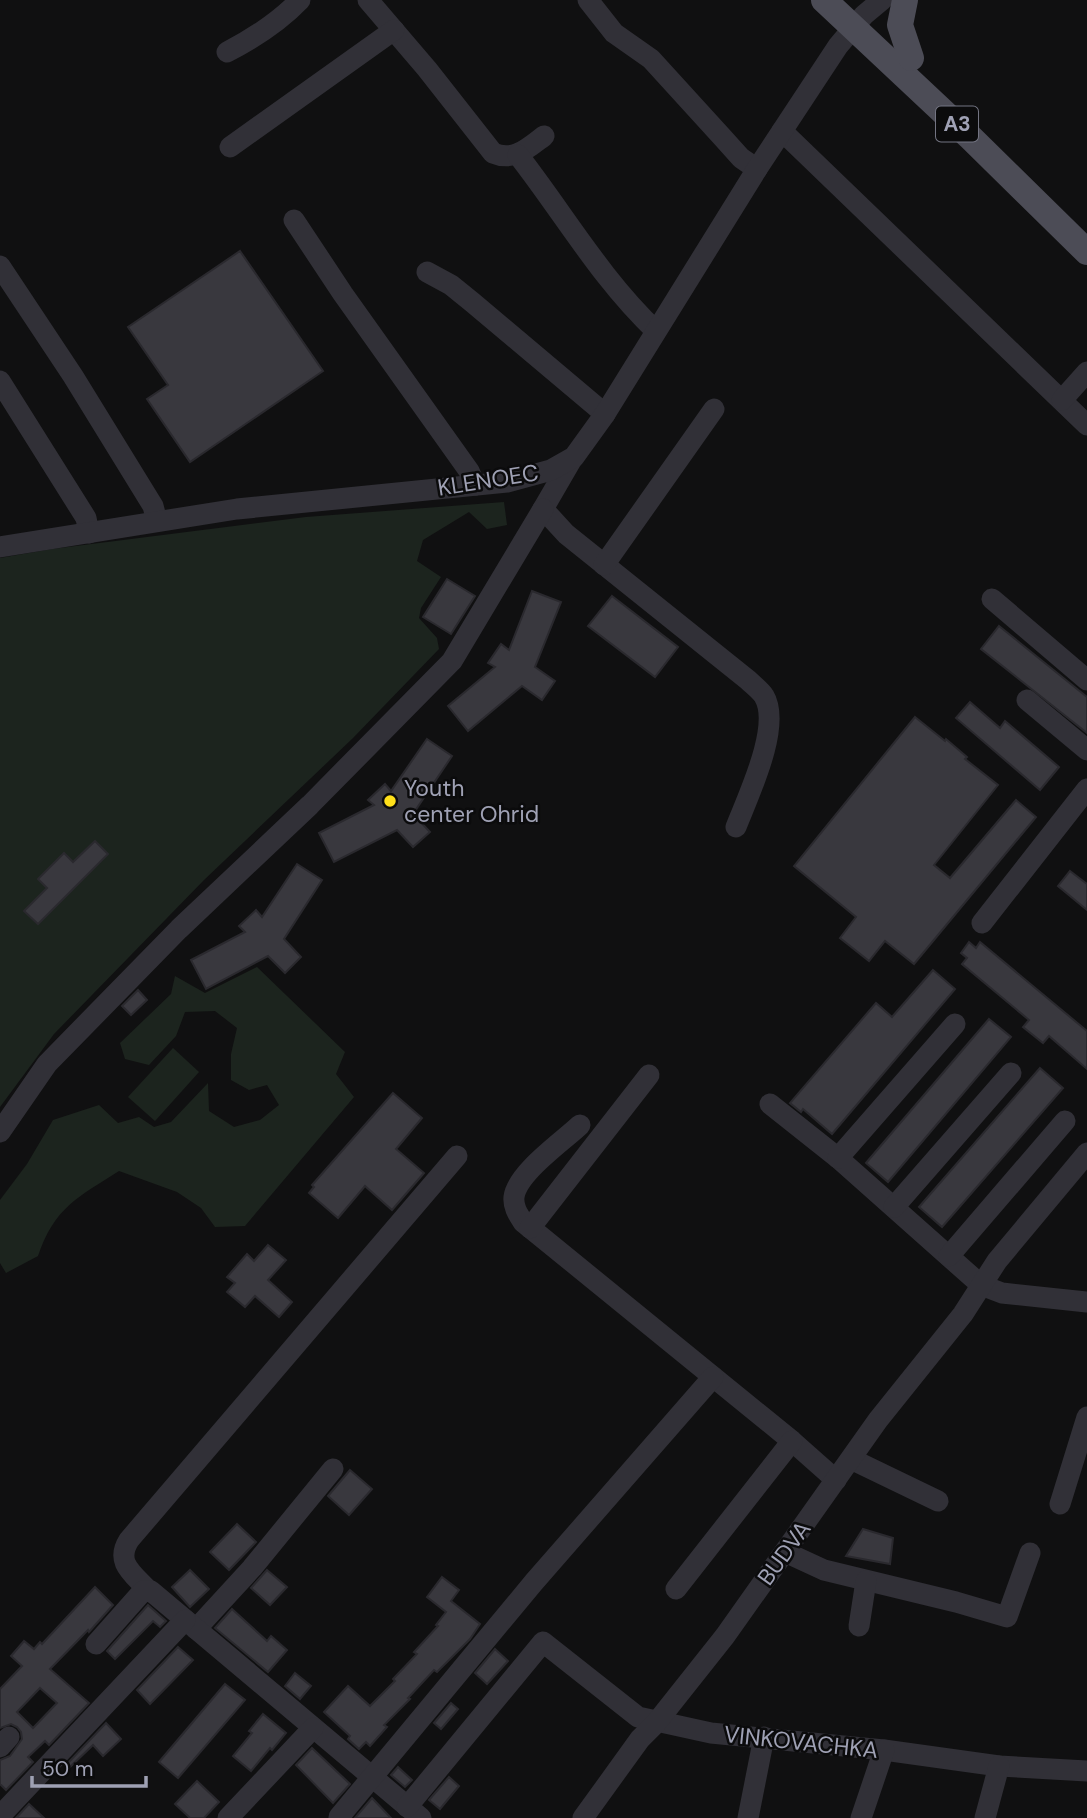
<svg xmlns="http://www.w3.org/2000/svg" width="1087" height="1818" viewBox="0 0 1087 1818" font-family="'DM Sans',sans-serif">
	<rect width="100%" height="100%" fill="#101011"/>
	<g fill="#1c241e">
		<path d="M504,502L507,525L487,529L469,512L423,540L417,561L441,577L421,608L419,618L437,638L439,649L353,738L204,880L54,1034L0,1107V558L52,549L306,517Z"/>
		<path d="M257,967L345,1052L336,1074L354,1097L245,1226L215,1227L201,1208L177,1192L119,1171C78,1197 54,1208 38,1256L6,1273L0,1263V1200L27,1164L53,1120L99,1105L118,1123L139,1117L154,1127L171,1122L208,1083L209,1111L234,1127L260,1120L279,1105L267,1085L249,1090L231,1080V1054L237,1028L215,1011L185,1012L176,1036L149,1065L125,1059L120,1043L171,994L175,976L205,993Z"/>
		<path d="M173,1048L199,1072L155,1121L128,1097Z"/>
	</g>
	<g fill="#39383e" stroke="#2a292e" stroke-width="2" fill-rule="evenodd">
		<path d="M240,251L323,371L190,462L147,399L168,385L128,327Z"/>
		<path d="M447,579L475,596L451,634L423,617Z"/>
		<path d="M532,591L561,602L535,667L555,681L542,700L522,686L468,731L448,706L495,667L488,663L501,644L509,650Z"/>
		<path d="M612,596L678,647L655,677L588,626Z"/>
		<path d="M999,626L1087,697V733L981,649Z"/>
		<path d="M970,702L1000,728L1005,721L1059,767L1040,790L956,718Z"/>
		<path d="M915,717L945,741L946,739L967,757L965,759L998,785L934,865L950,878L1016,800L1036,817L914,964L885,941L869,961L840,938L856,917L794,866Z"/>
		<path d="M427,739L452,756L413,814L430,832L413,847L397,830L334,862L319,833L374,805L368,800L385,784L391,791Z"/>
		<path d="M95,841L108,854L38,924L24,911L47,888L38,879L64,853L73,862Z"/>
		<path d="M297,864L322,880L284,939L301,957L285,973L268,956L206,989L191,960L245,932L239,926L256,910L262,917Z"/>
		<path d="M1070,871L1087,884V910L1058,886Z"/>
		<path d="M969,942L976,948L980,942L1087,1031V1069L1049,1036L1043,1043L1023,1027L1029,1020L962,964L967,958L961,953Z"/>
		<path d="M933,970L955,989L832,1134L803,1109L801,1112L790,1103L876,1003L892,1017Z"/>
		<path d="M138,990L147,1000L131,1015L122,1006Z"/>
		<path d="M989,1019L1011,1037L888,1182L866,1163Z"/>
		<path d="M1040,1068L1063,1088L942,1227L919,1207Z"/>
		<path d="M393,1093L422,1118L396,1149L424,1173L392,1210L365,1186L338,1218L309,1193L314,1187L312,1185Z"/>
		<path d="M268,1245L286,1260L268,1280L292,1302L279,1317L255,1296L245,1307L227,1292L235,1283L227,1277L247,1254L254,1261Z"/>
		<path d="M350,1470L372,1489L349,1515L328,1496Z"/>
		<path d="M237,1524L256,1542L229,1570L210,1552Z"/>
		<path d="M863,1529L893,1538L890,1564L846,1556Z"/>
		<path d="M190,1570L209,1589L190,1607L172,1587Z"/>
		<path d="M267,1570L287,1587L270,1605L251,1588Z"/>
		<path d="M442,1577L459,1590L451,1601L480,1624L470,1639L437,1672L434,1670L408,1698L410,1699L384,1725L387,1727L370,1746L366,1742L359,1749L348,1739L350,1736L324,1712L348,1686L370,1706L395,1681L393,1679L417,1654L414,1652L438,1626L436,1625L446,1612L427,1597Z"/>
		<path d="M95,1587L113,1605L89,1632L88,1630L50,1669L89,1703L49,1745L45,1741L28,1757L33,1762L6,1790L0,1784V1760L10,1756L22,1739L21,1732L17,1727L11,1724L0,1728V1689L22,1666L11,1656L24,1641L34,1649L40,1642L42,1644ZM40,1688L57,1703L33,1728L17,1712Z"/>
		<path d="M148,1605L166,1621L160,1627L153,1621L115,1659L107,1651Z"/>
		<path d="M232,1609L267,1641L271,1636L287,1650L268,1672L215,1628Z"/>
		<path d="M178,1647L193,1660L150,1704L137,1690Z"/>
		<path d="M495,1649L508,1661L487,1684L475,1673Z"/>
		<path d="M295,1673L311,1686L300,1699L285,1686Z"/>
		<path d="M225,1684L245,1700L178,1778L159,1762Z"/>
		<path d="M451,1703L458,1709L441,1729L434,1723Z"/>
		<path d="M263,1714L286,1733L272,1750L270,1748L251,1771L233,1756L252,1733L249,1731Z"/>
		<path d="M106,1723L121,1739L103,1756L93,1745L70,1767L67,1764Z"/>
		<path d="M312,1748L350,1784L333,1803L296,1765Z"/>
		<path d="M398,1767L412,1780L405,1787L391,1775Z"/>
		<path d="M449,1777L459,1786L440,1809L429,1800Z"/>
		<path d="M197,1781L219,1802L204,1818H190L175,1804Z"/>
		<path d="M372,1798L391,1818H355Z"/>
		<path d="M29,1804L44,1818H16Z"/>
	</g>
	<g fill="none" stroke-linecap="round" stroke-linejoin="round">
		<g stroke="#313037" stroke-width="21">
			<path d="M368,0L427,69L493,153C514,162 528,148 544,136"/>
			<path d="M588,0L614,33L651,59L723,138L741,158L757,169"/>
			<path d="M227,52C254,38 279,22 300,0"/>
			<path d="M782,131L1087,425"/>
			<path d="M230,147L394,30"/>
			<path d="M518,155C564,214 601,279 656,331"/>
			<path d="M294,220L343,294L469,471L475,485"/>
			<path d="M0,266L73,376L153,506L157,521"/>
			<path d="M427,272L451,285L472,302L605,414"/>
			<path d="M0,381L86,518L89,533"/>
			<path d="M1062,400L1087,372"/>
			<path d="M572,459L543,509L566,534L748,680C753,685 760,690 764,696C782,726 748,796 736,827"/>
			<path d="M0,547L237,509L507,482L551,470L574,457L605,414L757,169L838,46L864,15L882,0"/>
			<path d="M604,565L714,409"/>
			<path d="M992,599L1087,680"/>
			<path d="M1027,700L1087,750"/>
			<path d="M982,923L1087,789"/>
			<path d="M770,1104L838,1158L981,1285L1002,1293L1087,1302"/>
			<path d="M580,1125C562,1142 517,1173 514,1197C513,1207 518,1214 523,1222L792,1441L836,1480"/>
			<path d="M0,1132L47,1064L179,929L310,805L452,661L543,509"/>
			<path d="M838,1158L955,1024"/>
			<path d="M894,1207L1011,1073"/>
			<path d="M530,1228L649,1075"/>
			<path d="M949,1256L1065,1121"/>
			<path d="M851,1459L938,1501"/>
			<path d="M1060,1504L1087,1417"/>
			<path d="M785,1552L824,1570L956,1602L1007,1617L1030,1553"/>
			<path d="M147,1589C132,1573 115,1562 129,1540L457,1156"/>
			<path d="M676,1589L792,1441"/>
			<path d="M859,1626L866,1581"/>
			<path d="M196,1629L252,1568L333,1469"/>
			<path d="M96,1644L143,1591H151L421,1818"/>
			<path d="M0,1747L9,1737"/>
			<path d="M407,1807L543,1642L638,1717L711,1733L884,1750L999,1766L1087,1771"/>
			<path d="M0,1816L185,1620"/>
			<path d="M339,1817L534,1582L713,1377"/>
			<path d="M228,1818L313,1728"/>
			<path d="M583,1818L640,1739L656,1723L725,1636L878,1420L963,1314L997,1261L1087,1153"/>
			<path d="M748,1818L764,1737"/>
			<path d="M861,1818L884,1750"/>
			<path d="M985,1818L999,1766"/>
		</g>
		<g stroke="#4c4c56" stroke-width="26">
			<path d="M824,0L970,137L1087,252"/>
			<path d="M905,0L900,25L911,58"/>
		</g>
	</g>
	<circle fill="#ffe01a" stroke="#0b0b0c" stroke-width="2.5" cx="390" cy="801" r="7"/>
	<g text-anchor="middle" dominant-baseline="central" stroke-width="5" stroke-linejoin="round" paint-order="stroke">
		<rect fill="#0b0b0c" stroke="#737482" stroke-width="2" x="936" y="106.5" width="42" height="35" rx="5"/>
		<g font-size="21" font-weight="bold" fill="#9fa1b4">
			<text x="957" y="124">A3</text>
		</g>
		<g font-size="23" fill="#9fa1b4" stroke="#0b0b0c">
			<text transform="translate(488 480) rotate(-9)">KLENOEC</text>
			<text transform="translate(784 1553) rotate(-54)">BUDVA</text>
			<text transform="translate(801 1742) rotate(6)">VINKOVACHKA</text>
		</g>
		<g font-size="23" fill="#9fa1b4" stroke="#0b0b0c" text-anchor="start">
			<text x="404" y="788">Youth<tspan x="404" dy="26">center Ohrid</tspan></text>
		</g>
	</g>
	<path d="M32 1776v10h114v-10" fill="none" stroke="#9fa1b4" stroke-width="3.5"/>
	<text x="42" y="1776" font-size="21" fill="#9fa1b4" stroke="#0b0b0c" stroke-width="5" paint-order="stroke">50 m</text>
</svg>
